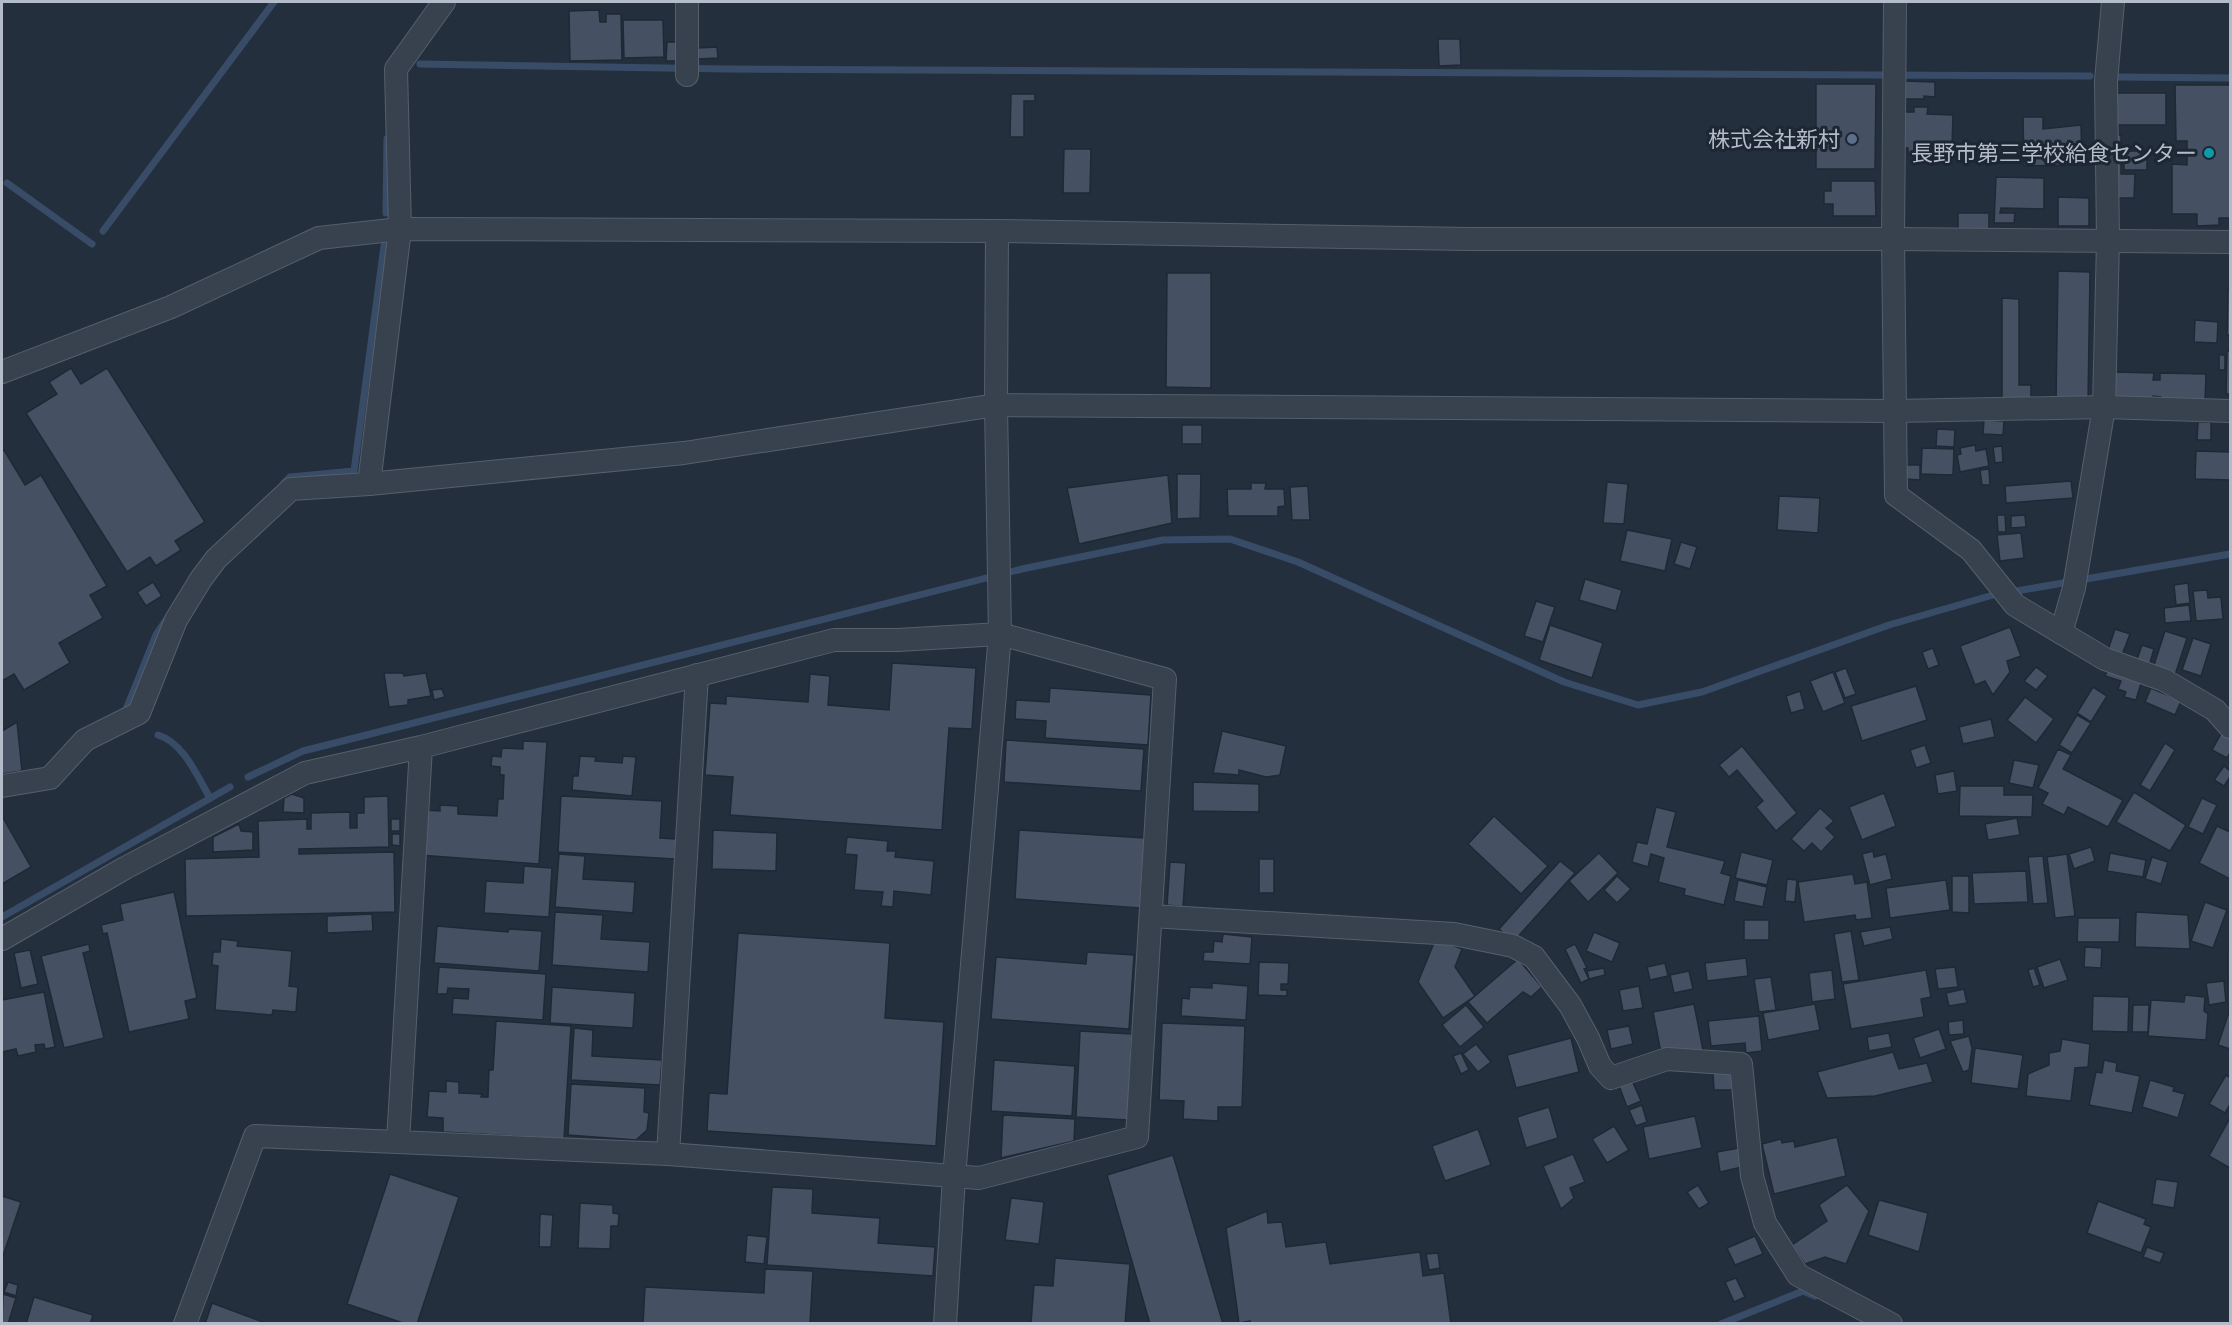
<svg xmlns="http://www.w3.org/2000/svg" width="2232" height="1325" viewBox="0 0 2232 1325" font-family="Signika,'Noto Sans JP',sans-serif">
	<rect width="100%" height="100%" fill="#242f3e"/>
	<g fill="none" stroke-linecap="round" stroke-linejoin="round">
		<g stroke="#394c67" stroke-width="7">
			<path d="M420,64L728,69L2090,76"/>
			<path d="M2117,77L2230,78"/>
			<path d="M7,183L92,244"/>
			<path d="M386,213L387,139"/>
			<path d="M103,231L274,2"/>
			<path d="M284,483L290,477L354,471L384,246"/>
			<path d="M2011,592L2230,554"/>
			<path d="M127,707L156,635L166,620"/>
			<path d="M158,735C184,743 197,776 210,798"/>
			<path d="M248,777L303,751L1022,569L1163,540L1230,539L1298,562L1564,682L1638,705L1702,692L1889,625L2000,593"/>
			<path d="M2,917L230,787"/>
			<path d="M1721,1324L1803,1291L1815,1296"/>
		</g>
	</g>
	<g fill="#455162" stroke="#1f2835" stroke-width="1.5">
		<path d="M599,10L600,22H606V14H621L622,60L570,61L569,11Z"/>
		<path d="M623,20H663L664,57L624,58Z"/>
		<path d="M1438,39H1460L1461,65L1439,66Z"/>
		<path d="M667,42H684L683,61H666Z"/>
		<path d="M717,47L718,58L698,59V48Z"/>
		<path d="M1904,81L1935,82V97L1924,96V99H1904Z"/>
		<path d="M1816,84H1876L1875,169H1816Z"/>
		<path d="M2175,85H2230V218H2219V225L2197,226V214H2172V164L2187,165V141H2176Z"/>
		<path d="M2117,93H2166V125H2116Z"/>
		<path d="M1011,94H1035V101H1024V137H1010Z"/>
		<path d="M1914,107H1928L1927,114L1953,115L1952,148L1920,147V154H1908V148H1903L1904,112H1914Z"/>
		<path d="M2023,117H2043V129L2081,125L2082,165L2024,166Z"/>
		<path d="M2113,135H2121V174H2135L2134,198H2114Z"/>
		<path d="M1064,149H1091L1090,193H1063Z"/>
		<rect x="2124" y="151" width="23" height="19"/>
		<path d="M1996,177L2044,178V209L2001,208L2000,213H2015L2014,223H1994Z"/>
		<path d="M1831,181H1875L1876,216H1833V204H1824V191H1831Z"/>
		<path d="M2058,197L2089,198V226H2058Z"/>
		<rect x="1958" y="213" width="31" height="16"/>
		<path d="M2058,271L2090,272L2088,401H2056Z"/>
		<path d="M1167,273H1211V388L1166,387Z"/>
		<path d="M2228,290H2230V335H2227Z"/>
		<path d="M2002,298L2019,299V385H2031V400H2002Z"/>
		<path d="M2195,320L2218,322L2217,343L2194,342Z"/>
		<path d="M2227,351H2230V394H2226Z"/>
		<rect x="2219" y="355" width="6" height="15"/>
		<path d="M71,368L81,384L107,368L205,522L175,541L181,550L156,566L150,557L127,572L26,413L57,394L49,382Z"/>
		<path d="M2115,372L2154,373L2153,380H2160V373L2206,374L2205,402L2161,400V397L2153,396V401L2114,399Z"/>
		<path d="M1984,420L2004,421L2003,435L1983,434Z"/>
		<path d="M2198,422H2211V440H2197Z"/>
		<rect x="1182" y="425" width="20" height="19"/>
		<path d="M1937,429L1955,430L1954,447L1936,446Z"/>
		<path d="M1975,445L1976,451L1986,449L1989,466L1960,472L1957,455L1961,454L1960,448Z"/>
		<path d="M2002,446L2003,462L1995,463L1993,447Z"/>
		<path d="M1922,448L1954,449L1953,475L1921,474Z"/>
		<path d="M4,450L25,485L41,475L107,586L90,595L103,618L59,643L70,663L24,690L14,674L2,681V451Z"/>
		<path d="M2196,451L2230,452V480L2195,479Z"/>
		<path d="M1906,465H1920V480L1905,479Z"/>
		<path d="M1989,469L1990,485H1982L1980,470Z"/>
		<path d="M1177,474H1201L1200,518L1177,519Z"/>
		<path d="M1168,475L1172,523L1079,544L1067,488Z"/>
		<path d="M2071,481L2073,498L2006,503L2005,486Z"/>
		<path d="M1607,482L1628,484L1624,524L1603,523Z"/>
		<path d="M1251,483H1266L1265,489H1284L1285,506L1278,507V516H1228L1227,489H1251Z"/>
		<path d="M1308,486L1310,520H1292L1290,487Z"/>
		<path d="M1779,496L1820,498L1818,533L1777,530Z"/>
		<path d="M1997,515H2005L2006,532H1998Z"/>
		<path d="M2025,515L2026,527L2011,528V516Z"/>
		<path d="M1627,530L1672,539L1665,571L1620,561Z"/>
		<path d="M2021,533L2024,558L2000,561L1997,535Z"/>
		<path d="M1681,542L1697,547L1690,569L1674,564Z"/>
		<path d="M1585,579L1622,590L1616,611L1579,600Z"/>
		<path d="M153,582L162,596L146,606L137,592Z"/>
		<path d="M2188,583L2190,603L2176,605L2174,585Z"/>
		<path d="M2207,590L2208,598L2221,597L2223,619L2196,621L2193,591Z"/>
		<path d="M1536,601L1555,607L1543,642L1524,636Z"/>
		<path d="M2189,605L2191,621L2165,623L2164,608Z"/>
		<path d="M1550,625L1603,643L1592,678L1539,660Z"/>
		<path d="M2010,627L2021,656L2007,661L2010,672L1993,695L1985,681L1975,685L1960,646Z"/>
		<path d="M2115,629L2130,634L2122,655L2108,650Z"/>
		<path d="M2165,631L2187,638L2175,675L2153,668Z"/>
		<path d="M2193,638L2211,644L2201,676L2182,670Z"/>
		<path d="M2142,645L2154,649L2149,666L2136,662Z"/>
		<path d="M1933,648L1939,665L1928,669L1922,652Z"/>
		<path d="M892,663L976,668L972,729L949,728L942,830L730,815L733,777L705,775L710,703L726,704V696L808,702L810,674L830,676L828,705L889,710Z"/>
		<path d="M2036,667L2048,676L2036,690L2024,681Z"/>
		<path d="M1846,668L1856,694L1845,698L1835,672Z"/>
		<path d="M2108,669L2142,680L2136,700L2124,697L2126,692L2118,689L2121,681L2105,676Z"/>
		<path d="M1833,672L1845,703L1823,712L1810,681Z"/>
		<path d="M384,673H403L404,676L426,673L431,696L408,700V705L389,707Z"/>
		<path d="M1916,686L1927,720L1862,741L1851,706Z"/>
		<path d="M2093,687L2107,696L2091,722L2077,713Z"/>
		<path d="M1050,688L1151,695L1148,745L1045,738L1046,721L1015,719L1016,700L1049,702Z"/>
		<path d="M2151,688L2181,701L2175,715L2145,702Z"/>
		<path d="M442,689L445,697L434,700L432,690Z"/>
		<path d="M1800,691L1805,709L1791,713L1786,696Z"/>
		<path d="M2025,697L2054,719L2036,743L2007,720Z"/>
		<path d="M2077,715L2091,723L2072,753L2059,745Z"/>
		<path d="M1991,719L1995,737L1963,744L1959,727Z"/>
		<path d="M17,722L22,771L2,774V731Z"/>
		<path d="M1222,731L1286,746L1280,775L1266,777L1239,770V775L1213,773Z"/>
		<path d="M2222,732L2230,736V753L2227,758L2212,750Z"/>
		<path d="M1006,740L1144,749L1141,791L1004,782Z"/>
		<path d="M523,741L547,742L539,864L419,855L422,810L440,811V805L458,806V814L497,816L498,799H503L504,775H500V767L491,766L492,756L501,757L502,748L523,749Z"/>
		<path d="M2165,743L2175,750L2150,791L2140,785Z"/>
		<path d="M1925,745L1931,763L1916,768L1910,750Z"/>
		<path d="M1742,746L1797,813L1776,831L1756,807L1763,801L1737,770L1729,777L1719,765Z"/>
		<path d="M2058,749L2071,755L2063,769L2123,800L2108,827L2068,807L2064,815L2042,804L2048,793L2038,788Z"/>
		<path d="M580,756L596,757L595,761L622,763L623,756L636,757L632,796L572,790L573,776H578Z"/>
		<path d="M2014,760L2039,765L2033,788L2009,783Z"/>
		<path d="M2224,766L2230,771V777L2224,786L2214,780Z"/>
		<path d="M1954,771L1957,791L1938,794L1935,775Z"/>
		<path d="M1193,782L1259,784V812L1193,811Z"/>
		<path d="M1960,786H2004V795H2033L2032,817L1959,816Z"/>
		<path d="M2134,792L2186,825L2170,851L2116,822Z"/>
		<path d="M1884,793L1896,826L1862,840L1849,807Z"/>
		<path d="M292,794L304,798V813L283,812L284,798Z"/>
		<path d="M388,796L389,847L299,849V854L394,852L395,912L186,916L185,859L259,857L258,821L307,819V829H311V813L350,812V828H357V813H364V797Z"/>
		<path d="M561,796L662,801L660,838L676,839L675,859L558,852Z"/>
		<path d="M2202,798L2217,805L2203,834L2188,827Z"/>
		<path d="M1656,807L1676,812L1667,847L1725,861L1721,873L1731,876L1724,905L1684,895L1685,889L1658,882L1664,858L1651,854L1648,867L1632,862L1637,842L1647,844Z"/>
		<path d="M1820,808L1834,821L1826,828L1835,837L1821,852L1812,843L1804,851L1791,839Z"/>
		<path d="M2,816L31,867L2,884Z"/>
		<path d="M1494,816L1548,866L1521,894L1468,844Z"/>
		<path d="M2017,818L2020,835L1988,840L1985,824Z"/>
		<rect x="391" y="819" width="9" height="12"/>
		<path d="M239,824L241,831L253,832V850L213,852V837Z"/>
		<path d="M2217,826L2230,832V879L2199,863Z"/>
		<path d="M713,830L777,833L776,871L712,869Z"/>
		<path d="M1019,830L1145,838L1140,908L1015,899Z"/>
		<path d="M392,834H400V846L392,845Z"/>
		<path d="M847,837L888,841L887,851H896L895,857L934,861L931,895L894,891L893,907L881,906L883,892L854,890L857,855L845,854Z"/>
		<path d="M2091,847L2095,861L2074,869L2069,854Z"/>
		<path d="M1873,851L1874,857L1886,854L1892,879L1870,885L1862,854Z"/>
		<path d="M1741,852L1773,860L1767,885L1735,878Z"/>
		<path d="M1599,853L1618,873L1588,902L1569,881Z"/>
		<path d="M2110,853L2146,860L2143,877L2107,871Z"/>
		<path d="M559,854L585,856L583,879L635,882L633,913L555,907Z"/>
		<path d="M2067,854L2075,916L2055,918L2047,857Z"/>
		<path d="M2043,856L2048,903L2033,904L2028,857Z"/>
		<path d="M2152,857L2168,862L2161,884L2145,879Z"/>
		<rect x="1259" y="859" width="15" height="34"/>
		<path d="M1560,861L1575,873L1513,942L1499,929Z"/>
		<path d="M1170,862L1186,863L1183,907L1167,905Z"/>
		<path d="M524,866L552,868L549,917L484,913L486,881L523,883Z"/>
		<path d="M2026,871L2028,902L1974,904L1972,873Z"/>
		<path d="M1853,874L1855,884L1867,882L1872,918L1856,920L1855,915L1804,922L1798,882Z"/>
		<path d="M1617,876L1631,889L1617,903L1604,890Z"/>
		<path d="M1952,876H1969V913L1952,912Z"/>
		<path d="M1787,879L1797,880L1795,902L1785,901Z"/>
		<path d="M1738,880L1767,887L1763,907L1734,901Z"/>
		<path d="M1946,880L1950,910L1890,918L1886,888Z"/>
		<path d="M174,892L197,998L185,1001L189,1019L129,1032L107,933L103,934L101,925L123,920L120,904Z"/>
		<path d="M2205,902L2227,910L2213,948L2191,941Z"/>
		<path d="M555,912L603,915L601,939L650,942L648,972L552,965Z"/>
		<path d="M2136,912L2188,915L2190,949L2135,947Z"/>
		<path d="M372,914L373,931L327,933V916Z"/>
		<path d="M2078,918H2120L2119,942H2077Z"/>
		<rect x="1744" y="920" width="25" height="20"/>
		<path d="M437,926L508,932L509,929L542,931L539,971L434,963Z"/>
		<path d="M1890,927L1893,939L1864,946L1860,932Z"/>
		<path d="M1851,931L1859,980L1842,982L1834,934Z"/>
		<path d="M1594,932L1620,943L1612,962L1586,951Z"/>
		<path d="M738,933L890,943L885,1018L944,1022L936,1146L707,1131L709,1093L727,1094Z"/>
		<path d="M1223,934L1252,937L1250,964L1203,961L1204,952H1213L1214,941L1222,942Z"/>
		<path d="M1436,938L1462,949L1455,967L1475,996L1443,1018L1418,982Z"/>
		<path d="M221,939L238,941L237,946L292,951L289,986L298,987L296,1012L273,1010L272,1015L215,1010L218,966L212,965L213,952H220Z"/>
		<path d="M89,944L90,951L83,953L104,1038L64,1048L41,956Z"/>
		<path d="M1575,944L1587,968L1584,969L1589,979L1581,983L1565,949Z"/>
		<path d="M2085,947L2102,948L2101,968L2084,967Z"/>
		<rect x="2228" y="949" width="2" height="55"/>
		<path d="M30,950L38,984L21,988L14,953Z"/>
		<path d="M1087,952L1134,955L1129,1029L991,1019L996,957L1086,964Z"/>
		<path d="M1746,958L1748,976L1707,981L1705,963Z"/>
		<path d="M1518,959L1542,987L1531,997L1523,992L1487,1023L1468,1002Z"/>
		<path d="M2060,959L2068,980L2044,988L2037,967Z"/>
		<path d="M1259,962L1289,963L1288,984H1281V990H1287V996L1258,995Z"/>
		<path d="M1665,963L1668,976L1650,980L1647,967Z"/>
		<path d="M439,967L546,974L543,1020L452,1014L453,998L468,999L469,989L448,988L447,994H437Z"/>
		<path d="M1955,967L1958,987L1938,989L1935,969Z"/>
		<path d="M1604,968L1605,975L1589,979L1587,971Z"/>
		<path d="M2034,968L2040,985L2033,987L2028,970Z"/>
		<path d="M1832,970L1835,999L1812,1002L1809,973Z"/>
		<path d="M1926,970L1931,997L1921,999L1924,1017L1851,1029L1843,984Z"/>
		<path d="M1689,971L1693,989L1674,993L1670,975Z"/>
		<path d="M1771,977L1776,1010L1759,1012L1754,979Z"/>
		<path d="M2224,981L2226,1002L2209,1005L2206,983Z"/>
		<path d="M1212,983L1248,986L1246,1020L1181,1016L1182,998L1189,999L1190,987L1212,988Z"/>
		<path d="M1639,986L1643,1008L1623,1011L1619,990Z"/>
		<path d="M552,987L635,993L633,1028L550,1023Z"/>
		<path d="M1964,989L1967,1003L1949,1006L1946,993Z"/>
		<path d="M44,992L55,1047L45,1049L44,1044L35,1045L36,1052L18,1056L16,1049L2,1052V1000Z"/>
		<path d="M2185,995L2205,997L2204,1011L2208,1014L2206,1040L2148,1036L2151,1000L2184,1002Z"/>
		<path d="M2093,996L2129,997L2128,1032L2092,1031Z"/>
		<path d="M1694,1004L1703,1050L1662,1058L1653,1012Z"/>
		<path d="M1815,1004L1820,1030L1768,1040L1763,1013Z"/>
		<path d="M1466,1005L1484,1027L1460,1047L1442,1025Z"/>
		<path d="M2133,1005H2149L2148,1032H2132Z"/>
		<path d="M2230,1009V1049L2218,1045Z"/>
		<path d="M1759,1016L1762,1051L1746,1053L1745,1043L1711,1046L1708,1021Z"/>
		<path d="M1963,1020L1964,1034L1949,1035L1948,1022Z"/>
		<path d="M496,1021L571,1026L564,1139L443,1132V1118L427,1117L429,1091L446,1092V1081L459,1082V1093L482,1094L481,1097H488L489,1070H493Z"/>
		<path d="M1162,1023L1245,1026L1242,1107H1218V1121L1183,1119L1184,1101L1159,1100Z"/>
		<path d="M1629,1026L1633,1044L1611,1049L1607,1030Z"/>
		<path d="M574,1028L593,1030L592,1056L662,1060L660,1085L571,1080Z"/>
		<path d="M1939,1029L1946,1049L1920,1058L1913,1038Z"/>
		<path d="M1080,1031L1132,1034L1128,1120L1076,1117Z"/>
		<path d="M1889,1033L1892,1047L1869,1051L1867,1037Z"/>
		<path d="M1969,1036L1972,1048L1969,1070L1963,1072L1950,1041Z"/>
		<path d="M1571,1038L1579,1072L1516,1088L1507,1055Z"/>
		<path d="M2062,1039L2090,1044L2088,1067L2075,1068L2071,1101L2026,1096L2028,1074L2049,1065V1053L2060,1051Z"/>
		<path d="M1476,1044L1491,1062L1478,1072L1463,1054Z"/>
		<path d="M1975,1048L2023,1055L2018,1089L1971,1083Z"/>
		<path d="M1893,1052L1899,1069L1927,1063L1933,1082L1875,1096L1827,1098L1817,1072Z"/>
		<path d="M1461,1053L1469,1070L1461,1074L1453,1056Z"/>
		<path d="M994,1060L1075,1066L1072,1116L991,1111Z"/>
		<path d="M2104,1060L2117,1063L2116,1071L2140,1076L2132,1113L2089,1105L2096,1072L2102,1073Z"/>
		<path d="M1732,1072V1090H1714L1713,1073Z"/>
		<path d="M2226,1075L2230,1078V1104L2225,1113L2209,1104Z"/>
		<path d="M1631,1078L1641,1101L1627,1107L1618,1083Z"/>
		<path d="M2150,1080L2174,1087L2173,1091L2185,1094L2178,1118L2142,1107Z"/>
		<path d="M571,1084L645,1088L644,1112L649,1113L647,1130L636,1140L568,1135Z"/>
		<path d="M1642,1105L1647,1122L1636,1126L1629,1110Z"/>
		<path d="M1549,1107L1558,1138L1526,1148L1517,1117Z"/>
		<path d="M1003,1115L1075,1119L1074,1141L1001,1158Z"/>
		<path d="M1695,1116L1702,1148L1649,1159L1643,1127Z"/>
		<path d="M2230,1118V1168L2209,1156Z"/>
		<path d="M1614,1126L1629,1150L1607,1163L1592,1139Z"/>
		<path d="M1478,1129L1491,1165L1445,1181L1432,1146Z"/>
		<path d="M1837,1137L1846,1176L1774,1194L1762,1144L1781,1139L1782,1143L1794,1141L1795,1147Z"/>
		<path d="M1739,1148L1742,1167L1720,1172L1717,1152Z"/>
		<path d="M1573,1154L1585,1182L1570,1188L1574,1198L1561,1209L1543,1166Z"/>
		<path d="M1173,1155L1223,1324H1150L1107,1175Z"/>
		<path d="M390,1174L459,1197L417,1324H406L347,1304Z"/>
		<path d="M2156,1179L2178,1182L2174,1208L2152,1204Z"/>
		<path d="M1698,1185L1709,1203L1699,1209L1687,1192Z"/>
		<path d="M1847,1185L1869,1211L1846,1264L1825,1257L1805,1264L1792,1245L1827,1221L1819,1205Z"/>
		<path d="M772,1187L813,1189L812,1213L880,1218L878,1243L935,1247L933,1276L767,1265Z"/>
		<path d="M2,1196L21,1202L2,1259Z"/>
		<path d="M1011,1198L1044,1202L1039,1244L1005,1240Z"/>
		<path d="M1879,1200L1928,1213L1919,1252L1868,1235Z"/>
		<path d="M2098,1201L2146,1219L2144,1224L2151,1227L2141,1253L2087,1233Z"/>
		<path d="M580,1203L613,1205V1213L619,1214L618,1226H611L610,1249L578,1248Z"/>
		<path d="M1267,1211L1268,1223L1282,1222L1286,1247L1326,1242L1330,1264L1420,1252L1423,1276L1444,1273L1451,1324H1250V1321L1239,1323L1226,1228Z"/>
		<path d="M540,1214L553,1215L551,1247H539Z"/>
		<path d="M747,1235L767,1237L764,1264L745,1262Z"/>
		<path d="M1755,1236L1763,1254L1735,1265L1727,1248Z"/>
		<path d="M2147,1247L2164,1253L2160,1263L2143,1257Z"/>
		<path d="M1438,1253L1440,1268L1429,1270L1426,1254Z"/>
		<path d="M1055,1258L1130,1264L1125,1324L1031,1323L1034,1285L1053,1286Z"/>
		<path d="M765,1269L813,1271L810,1324H643L645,1287L764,1293Z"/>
		<path d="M1736,1278L1745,1297L1734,1302L1725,1282Z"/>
		<path d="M8,1282L18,1285L16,1296L4,1292Z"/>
		<path d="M3,1294L16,1298L8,1324H2Z"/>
		<path d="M34,1297L93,1315L90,1324H26Z"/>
		<path d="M212,1303L268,1324H205Z"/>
	</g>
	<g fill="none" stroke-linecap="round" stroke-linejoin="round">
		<defs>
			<g id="minor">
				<path d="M1895,2L1893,239L1896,495L1971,550L2015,605L2105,659L2164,680L2215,710L2230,727"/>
				<path d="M687,75V2"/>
				<path d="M2,372L171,307L319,238L400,229L997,231L1469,239H1893L2230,242"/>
				<path d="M369,484L400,229L396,69L444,2"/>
				<path d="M2061,633L2074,588L2104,407L2108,241L2106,81L2113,2"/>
				<path d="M2,786L50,778L85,740L139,713L176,620L201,579L216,559L291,489L369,484L684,453L996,405L1896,411L2104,407L2230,411"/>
				<path d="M1151,916L1454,934L1513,946L1534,957L1570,1005L1588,1038L1600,1066L1611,1078L1667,1059L1741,1064L1752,1176L1765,1223L1798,1275L1891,1324"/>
				<path d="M2,939L125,868L305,773L421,747L834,640H898L1000,634L1165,679L1137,1137L979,1178L668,1154L398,1142L421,747"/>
				<path d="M668,1154L697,675"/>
				<path d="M185,1324L255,1136L398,1142"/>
				<path d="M945,1324L954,1177L1000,634L996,405L997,231"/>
			</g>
		</defs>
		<use href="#minor" stroke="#565f6c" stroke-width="24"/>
		<use href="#minor" stroke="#38414e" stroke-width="22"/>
	</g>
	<circle fill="#5c6f8a" stroke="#1d2633" stroke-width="2" cx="1852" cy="139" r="6"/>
	<circle fill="#0f9aa8" stroke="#1d2633" stroke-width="2" cx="2209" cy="153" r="6"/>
	<g text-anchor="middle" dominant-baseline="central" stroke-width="6" stroke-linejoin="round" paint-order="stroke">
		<g font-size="22" fill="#b4bcc9" stroke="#1d2633" text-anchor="end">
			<text x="1840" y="139">株式会社新村</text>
			<text x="2197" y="153">長野市第三学校給食センター</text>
		</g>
	</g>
	<rect width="2232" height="1325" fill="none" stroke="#b4bcc9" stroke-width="6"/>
</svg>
